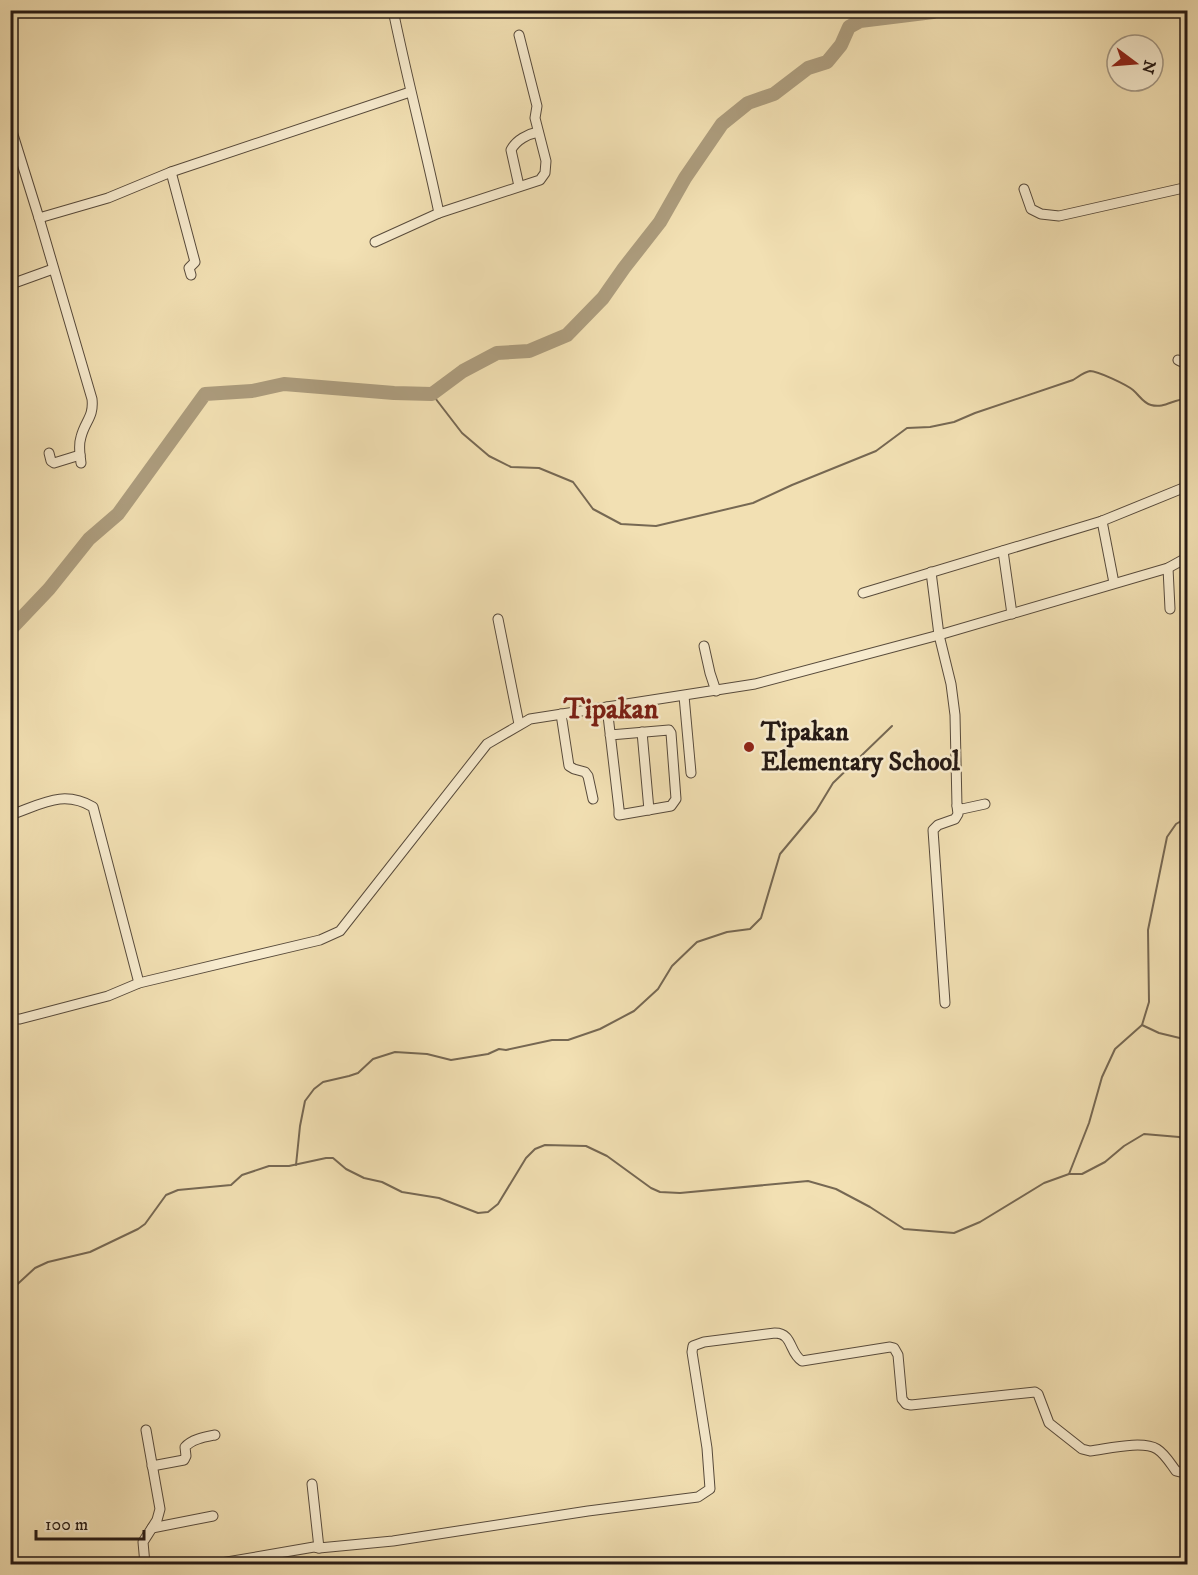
<svg xmlns="http://www.w3.org/2000/svg" width="1198" height="1575" viewBox="0 0 1198 1575" font-family="'IM FELL DW Pica',serif">
	<rect width="100%" height="100%" fill="#f2e0b3"/>
	<filter id="stains"><feTurbulence type="fractalNoise" baseFrequency=".00333" numOctaves="4"/><feColorMatrix values="0 0 0 0 .2 0 0 0 0 .09 0 0 0 0 .02 0 0 0 .5 -.17"/></filter>
	<radialGradient id="worn" r=".72"><stop offset=".6" stop-color="#630" stop-opacity="0"/><stop offset="1" stop-color="#630" stop-opacity=".3"/></radialGradient>
	<g fill="none" stroke-linecap="round" stroke-linejoin="round">
		<g stroke="#766853" stroke-width="2">
			<path d="M432,394L462,433L489,456L511,467L539,468L573,482L593,509L621,524L656,526L753,503L792,485L876,451L907,428L930,427L954,422L975,413L1073,380C1078,377 1084,372 1090,371C1098,371 1127,385 1133,390C1140,396 1143,403 1151,405C1165,409 1174,398 1188,399"/>
			<path d="M1142,1025L1159,1033L1188,1040"/>
			<path d="M296,1165L300,1126L305,1101L314,1089L323,1082L349,1076L358,1073L373,1059L395,1052L427,1054L451,1060L488,1054L499,1049L506,1050L552,1040H568L600,1029L634,1011L658,989L672,966L697,942L727,932L750,929L761,918L780,854L816,811L833,783L892,726"/>
			<path d="M1069,1174L1089,1123L1102,1077L1115,1049L1142,1025L1149,1002L1148,930L1167,837L1176,824L1188,817"/>
			<path d="M10,1291L35,1268L48,1262L90,1252L138,1229L145,1224L166,1195L178,1190L231,1185L242,1175L269,1166H289L326,1158H333L346,1169L364,1178L382,1182L402,1192L439,1198L478,1213L488,1212L498,1204L526,1158L535,1149L545,1145L586,1146L607,1156L651,1188L660,1192L680,1193L808,1181L836,1189L870,1207L904,1229L954,1233L980,1222L1044,1183L1069,1174H1082L1105,1162L1124,1146L1144,1134L1179,1137L1188,1141"/>
		</g>
		<path stroke="#ac9c7d" stroke-width="14" d="M10,630L49,589L89,539L118,514L205,394L252,391L284,384L394,393L432,394L463,371L497,353L529,351L567,335L603,298L624,268L660,222L685,178L722,124L748,103L774,94L808,68L827,62L841,45L849,27L860,21L933,12L935,10"/>
		<defs>
			<g id="minor">
				<path d="M393,10C407,79 425,146 439,213L540,180L545,173L546,161L535,118L537,106L519,35"/>
				<path d="M10,125L39,218L108,198L171,172L410,92"/>
				<path d="M171,172L195,262L189,268L191,275"/>
				<path d="M519,186L511,150C516,140 528,134 538,132"/>
				<path d="M1024,189L1031,209L1041,214L1059,216L1188,187"/>
				<path d="M39,218L92,399C94,417 85,421 81,437C78,446 80,454 81,463"/>
				<path d="M375,242L439,213"/>
				<path d="M17,282L53,269"/>
				<path d="M1178,360L1188,365"/>
				<path d="M49,453L51,461L54,463L80,455"/>
				<path d="M1102,521L1114,583"/>
				<path d="M1003,551L1012,614"/>
				<path d="M1168,568L1170,609"/>
				<path d="M931,572L939,635L951,684L955,715L957,806L962,809L985,804"/>
				<path d="M863,593L1102,521L1188,486"/>
				<path d="M498,619L519,724"/>
				<path d="M704,646L710,673L716,691"/>
				<path d="M684,696L691,773"/>
				<path d="M607,707L619,809V815L671,806L676,799L671,733L669,730L610,735"/>
				<path d="M561,714L569,766L574,769L585,772L588,776L593,799"/>
				<path d="M642,732L649,810"/>
				<path d="M10,815C41,805 62,789 93,807L139,983"/>
				<path d="M945,1003L933,830L938,825L955,819L958,814L957,806"/>
				<path d="M10,1019H20L108,996L139,983L320,940L340,931L487,744L530,719L755,684L939,635L1168,568L1188,557"/>
				<path d="M152,1466L184,1460L186,1456L185,1447C192,1439 205,1437 215,1435"/>
				<path d="M312,1484L319,1548"/>
				<path d="M152,1528L213,1516"/>
				<path d="M145,1564L143,1542L157,1520L160,1509L146,1430"/>
				<path d="M215,1564L314,1547L319,1548L393,1541L588,1511L698,1497L710,1489L707,1448L692,1352L693,1346L704,1342L775,1333C793,1333 789,1353 802,1361L890,1347L894,1348L898,1355L902,1399L906,1404L911,1405L1035,1392L1038,1394L1049,1423L1082,1449L1090,1451C1107,1449 1142,1440 1157,1449C1165,1454 1170,1463 1176,1471L1188,1474"/>
			</g>
		</defs>
		<use href="#minor" stroke="#584b3c" stroke-width="11"/>
		<use href="#minor" stroke="#f7ebce" stroke-width="9"/>
	</g>
	<circle fill="#8f2418" stroke="#f7ebce" stroke-width="2" cx="749" cy="747" r="6"/>
	<g text-anchor="middle" dominant-baseline="central" stroke-width="5" stroke-linejoin="round" paint-order="stroke">
		<g font-size="26" font-weight="bold" fill="#251914" stroke="#f7ebce" text-anchor="start">
			<text x="761" y="732">Tipakan<tspan x="761" dy="30">Elementary School</tspan></text>
		</g>
		<g font-size="28" font-weight="bold" fill="#7a1f14" stroke="#f7ebce">
			<text x="611" y="709">Tipakan</text>
		</g>
	</g>
	<rect width="1198" height="1575" fill="none" stroke="#f2e0b3" stroke-width="36"/>
	<rect x="12" y="12" width="1174" height="1551" fill="none" stroke="#251914" stroke-width="3"/>
	<rect x="18" y="18" width="1162" height="1539" fill="none" stroke="#251914" stroke-width="1.5"/>
	<g transform="translate(1135 63) rotate(106)"><circle r="28" fill="#f7ebce" stroke="#a39784" stroke-width="1.5"/>
	<path d="M0-4.5L10 22L0 15L-10 22Z" fill="#8f2418"/>
	<text y="-9" font-size="16" font-weight="bold" text-anchor="middle" fill="#251914">N</text>
	</g>
	<path d="M36 1530v9h108v-9" fill="none" stroke="#251914" stroke-width="3"/>
	<text x="45" y="1530" font-size="18" fill="#251914" stroke="#f7ebce" stroke-width="4.5" paint-order="stroke">100 m</text>
	<rect width="100%" height="100%" filter="url(#stains)"/>
	<rect width="100%" height="100%" fill="url(#worn)"/>
</svg>
